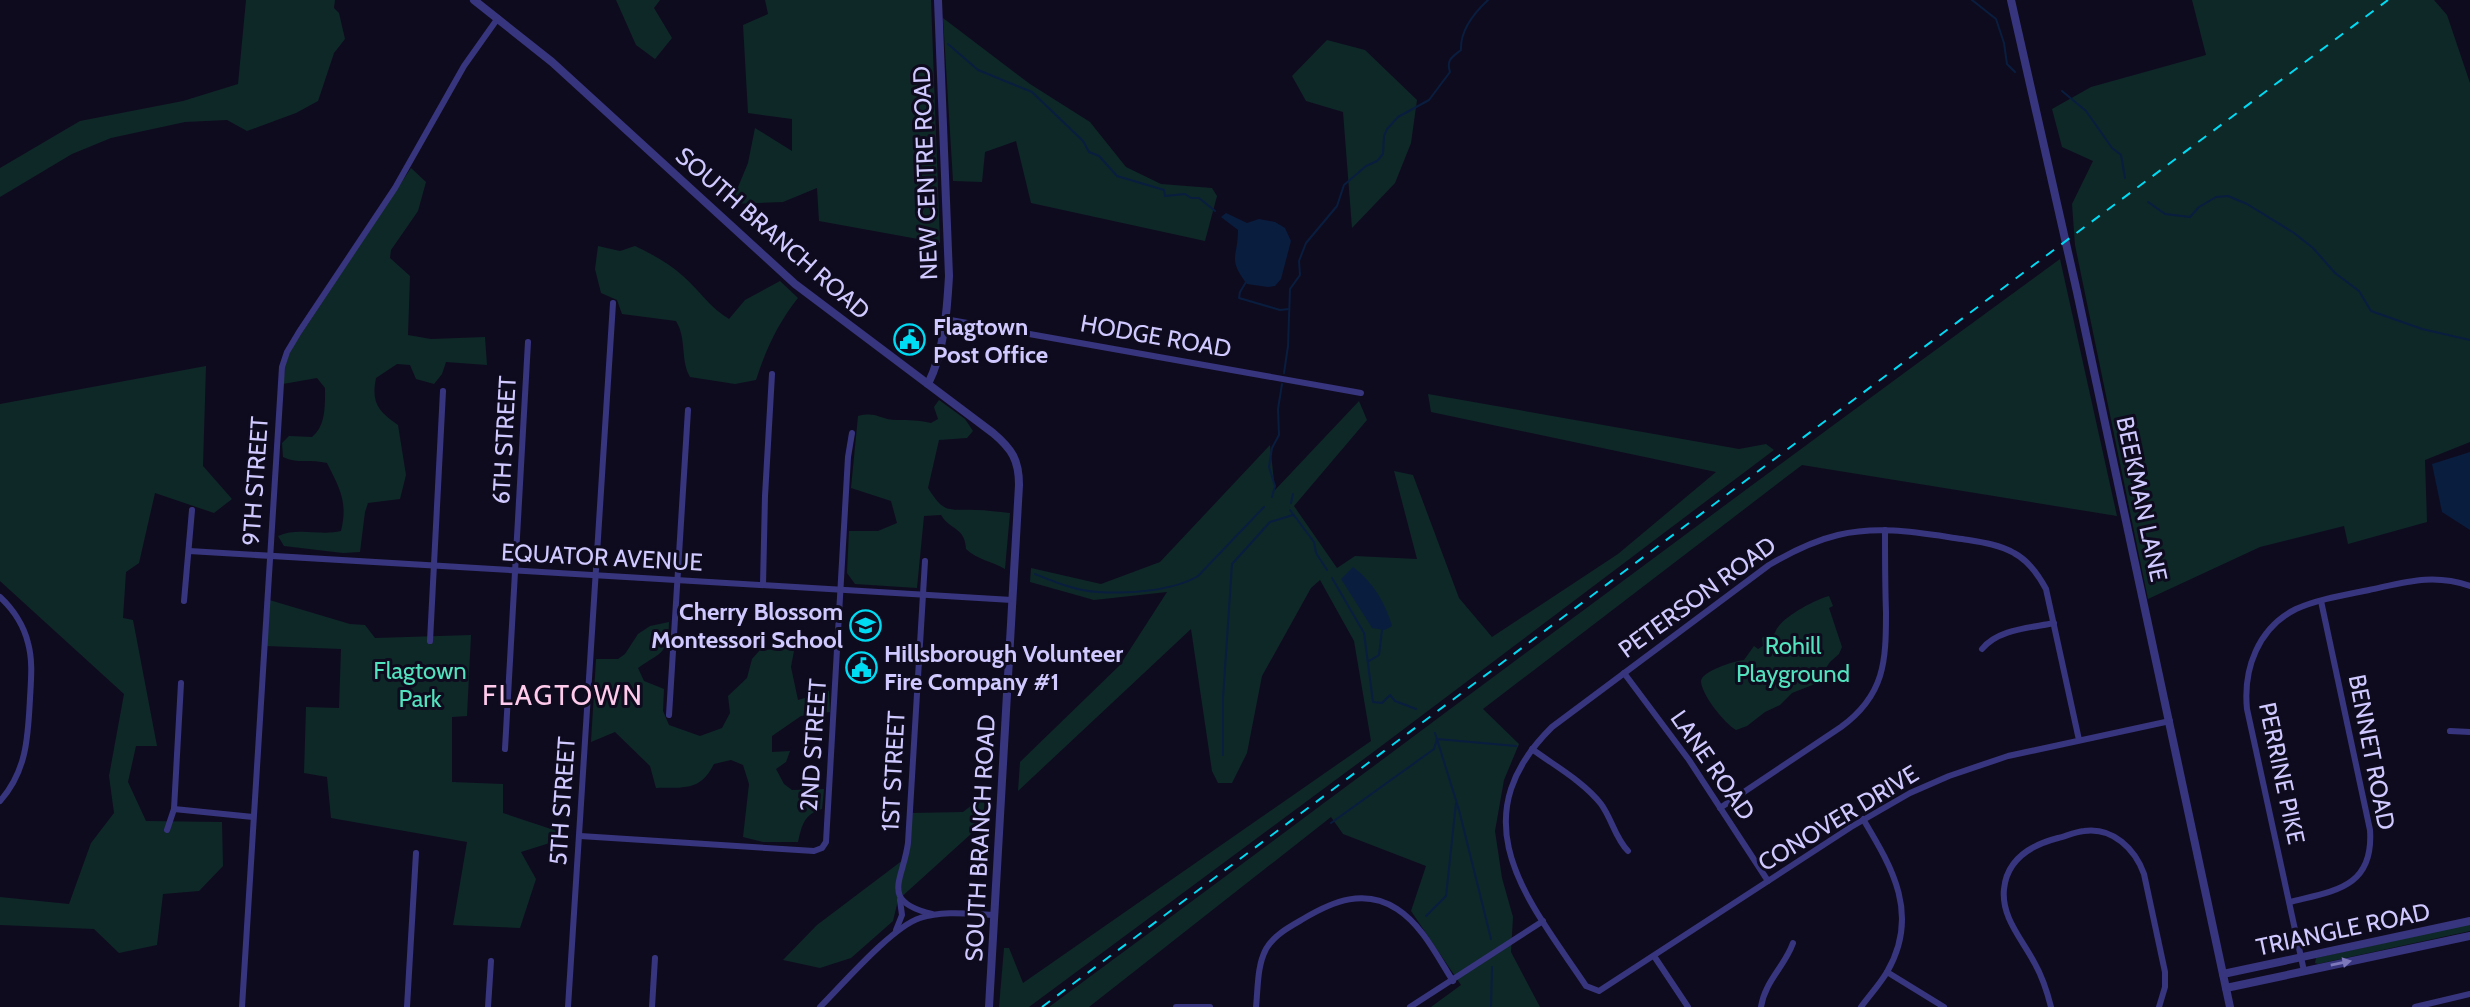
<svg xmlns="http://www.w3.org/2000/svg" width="2470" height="1007" viewBox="0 0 2470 1007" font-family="Cabin,sans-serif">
	<rect width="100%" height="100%" fill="#0f0b1e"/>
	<g fill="#0e2828">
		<path d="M246,0H335L334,8L339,13L345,39L334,53L318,101L296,113L247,131L227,120L185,122L111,138L72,154L0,197V168L80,121L183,101L238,84Z"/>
		<path d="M616,0H660L654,8L672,38L655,59L636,45Z"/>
		<path d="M765,0H931L940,243L819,221L817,188L783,202L731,204L748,163L755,128L792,151V119L748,113L743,25L768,14Z"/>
		<path d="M2192,0H2434L2447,15L2470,83V442L2425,460L2427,522L2348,544L2344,526L2260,547L2148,599L2075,245L2072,204L2093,161L2062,147L2052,109L2091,87L2206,55Z"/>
		<path d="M943,18L1030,84L1090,122L1126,167L1161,184L1212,188L1217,196L1205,241L1031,203L1016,141L985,152L982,182L953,181Z"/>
		<path d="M1327,40L1365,50L1417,100L1411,143L1395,183L1352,228L1343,112L1306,101L1292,76Z"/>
		<path d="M411,168L426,182L418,211L391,250L390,258L410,276L408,335L431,339L485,337L487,365L446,362L442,374L434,384L416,379L410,365L397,364L376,378C371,403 378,411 398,425L406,475L400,499L368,503L365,512L360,552L343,553L284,546L278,536C297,527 321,536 341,531C348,502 340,489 327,463C312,459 295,464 283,457L282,443L289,436L312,437C326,426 325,405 325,388L317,378L283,384L285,367L290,351Z"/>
		<path d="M598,246L620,251L635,246C652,254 670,264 683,276C700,291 710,308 729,319L745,300L780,281L798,298C778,323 766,349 756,380L735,384L690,377C680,359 687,339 676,321L622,314L617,300L601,293L595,269Z"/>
		<path d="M2060,259L2117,516L1802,465L1483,709L1519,744L1504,780L1495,831L1502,878L1513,917L1511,952L1540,1007H1431L1461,985L1411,911L1426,866L1343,834L1331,817L1089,1007H1049C1386,758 1721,506 2060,259Z"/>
		<path d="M206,366L203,466L232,499L214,513L155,493L139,563L126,572L123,618L133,620L157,746H136L128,782L146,821L222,822L223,866L199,891L163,894L157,945L119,953L94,929L0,925V897L69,904L91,843L114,813L109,776L124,694L0,581V404Z"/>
		<path d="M1428,394L1739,449L1766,444L1774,450L1376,750L1029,1007H999L1004,948H1009L1023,983L1371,741L1354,641L1320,580L1311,588L1262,676L1247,753L1232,783H1218L1212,771L1191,629L1018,791L1020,762L1120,665L1167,592L1094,600L1030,582L1031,568L1101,584L1160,562L1270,445L1275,490L1359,401L1367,420L1294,506L1337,568L1355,556L1417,559L1394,471L1413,475L1459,598L1492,637L1618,554L1716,472L1431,412Z"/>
		<path d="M939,400L965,419L973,431L967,438L939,440L928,488C944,514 948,509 975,510C987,510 998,512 1010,513L1005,569C991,561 978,560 966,549C965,527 951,531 941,515L924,516L917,588L855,584L847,573L849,531H878L897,523L891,501L851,488L858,416C877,411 880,420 897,420C910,420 917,420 931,423L938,419L934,407Z"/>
		<path d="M1829,596L1833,606L1829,608L1842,647L1839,654L1830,662L1815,684L1792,693L1780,705L1765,712L1747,726L1736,730C1725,724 1701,694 1701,681C1702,671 1734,661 1744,660L1754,646L1758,649L1763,646L1762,638L1767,634L1769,637L1775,633C1778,619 1814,600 1829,596Z"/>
		<path d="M266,599L350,624L365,625L375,638L471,635L467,716L452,717V782L503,784V813L572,836L521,852L536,879L520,928L453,925L467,842L331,818L327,777L304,773L306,707L339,708L341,649L266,646Z"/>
		<path d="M669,622C668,655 662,651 638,668L644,681L664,689L663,711L669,725L700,736L722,728L730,713L728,696L747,678L752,659L760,650L780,649L796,640L791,667L798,700L829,691L830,712L801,716L772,736V752L790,751L786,762L776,769L784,784L792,790L824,789L822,809C804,814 802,825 798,842H763L743,837L749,784L743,765L731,760L714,764C700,792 683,787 656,788L650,766L615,732L591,742L596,659H618L625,654L638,634L650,626Z"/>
		<path d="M985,795L983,823L898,900L893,921L851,958L820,968L783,960L817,925L907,857L910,813L963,812Z"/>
		<path d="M2470,924V931L2318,964L2315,963L2316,958Z"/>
	</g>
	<g fill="#091d3f">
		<path d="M1226,213L1247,223L1259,219L1275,222L1285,228L1291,241L1281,279L1275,286L1268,287L1247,284C1227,258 1238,258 1238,230L1221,217Z"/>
		<path d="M2470,452V530L2442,512L2432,464Z"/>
		<path d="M1353,567C1373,582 1385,602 1392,626L1385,630L1372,628L1341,579Z"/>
	</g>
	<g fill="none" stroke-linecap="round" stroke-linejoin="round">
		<g stroke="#091d3f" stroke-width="2">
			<path d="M1972,0L1996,19L2004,43L2007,64L2015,72"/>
			<path d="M948,44L978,70L1032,92L1083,141L1089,152L1099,156L1117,176L1164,190L1165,196L1185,194L1191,198H1199L1215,211"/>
			<path d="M2062,91L2086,111L2112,148L2121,155L2125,178"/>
			<path d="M2148,202L2165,214L2190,217L2199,207L2216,197L2228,196L2247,204L2294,233L2313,248L2335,273L2359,291L2371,311L2422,329L2470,340"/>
			<path d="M1246,282L1240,292L1239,298L1280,310L1289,309"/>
			<path d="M1284,373L1288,346L1290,289L1300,275L1299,261L1306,243L1337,206L1344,185L1366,166L1377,161L1383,154L1384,136L1387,129L1398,117L1429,100L1450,72C1446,60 1452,57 1461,50C1460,31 1474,13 1488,0"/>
			<path d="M1272,497L1275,486L1269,467L1272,448L1279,435L1278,409L1282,384"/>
			<path d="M1291,503L1293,494"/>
			<path d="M1290,510L1314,542L1316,553L1327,570"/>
			<path d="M1035,574C1055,582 1076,591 1098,592C1128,594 1173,591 1198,576L1264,507"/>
			<path d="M1332,578L1364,633L1373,702L1382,703L1390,695L1395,701L1416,709"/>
			<path d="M1369,661L1379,655L1382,630"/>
			<path d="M1435,733L1459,810L1491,939"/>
			<path d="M1223,755V698L1232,564L1270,522L1293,515"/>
			<path d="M1331,823L1434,749L1437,739L1516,746"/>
			<path d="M1426,916L1446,896L1456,803"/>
			<path d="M1491,1007L1492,967"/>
		</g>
		<g stroke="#38357f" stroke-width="6">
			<path d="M945,319L1361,393"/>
			<path d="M189,551L1012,600"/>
			<path d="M925,561L908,843C903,881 879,901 932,914"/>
			<path d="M763,585L765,496L772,374"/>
			<path d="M0,597C13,609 24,626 28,643C33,661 31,680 30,698C28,736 27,771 0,801"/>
			<path d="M184,601L192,510"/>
			<path d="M430,641L443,391"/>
			<path d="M1982,649C1998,629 2030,628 2054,623"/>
			<path d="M1624,673L1689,760L1768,881"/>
			<path d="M669,715L688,410"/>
			<path d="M2450,731L2470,732"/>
			<path d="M2079,740L2046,589C2038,574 2029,561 2014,553C1998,544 1980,542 1962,539C1920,533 1880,525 1838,535C1813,541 1791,552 1769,565L1552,727C1457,821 1529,901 1586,986L1599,991L1851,827L1910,793L1949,776L2008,756L2170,721"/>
			<path d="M505,749L528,342"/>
			<path d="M1532,749C1555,766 1584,782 1601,804C1612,819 1615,838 1628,851"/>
			<path d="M1720,808L1841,727C1885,695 1886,661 1886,612C1885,585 1885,557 1885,530"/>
			<path d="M174,809L253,817"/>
			<path d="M167,830L174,809L181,683"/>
			<path d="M580,836L814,851L822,848L826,842L848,457L852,433"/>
			<path d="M2290,902C2334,891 2374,888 2370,830L2321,601"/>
			<path d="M896,930L902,915L900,900"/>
			<path d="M1654,956L1688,1007"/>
			<path d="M2304,971L2247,709C2243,669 2258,628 2296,609C2319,599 2345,595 2369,590C2406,582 2433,573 2470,586"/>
			<path d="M1887,972L1944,1007"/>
			<path d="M242,1007L282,367L287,352L299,332L395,188L464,66L498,18"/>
			<path d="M407,1007L416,853"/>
			<path d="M488,1007L491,961"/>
			<path d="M568,1007L613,303"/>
			<path d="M652,1007L655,958"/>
			<path d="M820,1007C843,984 892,927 920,918C943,910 971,914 995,915"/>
			<path d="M1176,1007H1210"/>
			<path d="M1256,1007C1258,988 1257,966 1266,949C1274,935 1289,927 1303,919C1333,901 1365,888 1397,909C1422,925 1437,956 1453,981"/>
			<path d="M1410,1007L1543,921"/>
			<path d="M1761,1007C1765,981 1785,966 1793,943"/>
			<path d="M1861,1007C1869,996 1880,984 1887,972C1920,915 1893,869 1863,819"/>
			<path d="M2051,1007C2047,991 2042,976 2034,962C2022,939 2001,917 2004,889C2007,859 2031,845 2058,838C2066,836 2075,832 2084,831C2113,827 2135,849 2144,874L2165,972V987L2159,1007"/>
			<path d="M2415,1007L2470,994"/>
		</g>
		<g stroke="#38357f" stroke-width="8">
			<path d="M474,0L552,62L795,284L993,433C1012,449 1019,460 1019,485L989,1007"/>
			<path d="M2011,0L2077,292L2230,1007"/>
			<path d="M928,384C944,352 947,312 949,276L938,0"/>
			<path d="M2223,974L2470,921"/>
			<path d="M2226,988L2470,936"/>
		</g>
		<path stroke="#00dbf4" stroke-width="2" stroke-dasharray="10 9" stroke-linecap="butt" d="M1042,1007L2388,0"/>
	</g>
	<defs><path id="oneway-solid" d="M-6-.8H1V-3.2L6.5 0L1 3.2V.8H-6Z" transform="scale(1.75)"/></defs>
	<use fill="#7c78b9" href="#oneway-solid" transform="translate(2341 963) rotate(-12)"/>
	<defs>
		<symbol id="civic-ring" viewBox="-11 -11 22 22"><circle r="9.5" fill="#0f0b1e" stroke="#00dbf4" stroke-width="1.5"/><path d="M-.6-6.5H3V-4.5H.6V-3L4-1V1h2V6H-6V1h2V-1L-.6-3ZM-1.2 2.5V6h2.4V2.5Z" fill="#00dbf4"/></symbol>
		<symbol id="school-ring" viewBox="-11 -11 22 22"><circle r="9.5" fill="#0f0b1e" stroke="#00dbf4" stroke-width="1.5"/><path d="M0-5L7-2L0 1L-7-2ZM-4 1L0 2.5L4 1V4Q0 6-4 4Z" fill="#00dbf4"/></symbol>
	</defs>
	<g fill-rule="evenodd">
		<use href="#civic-ring" x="892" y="322" width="35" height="35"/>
		<use href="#school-ring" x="848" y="608" width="35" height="35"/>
		<use href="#civic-ring" x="844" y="650" width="35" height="35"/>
	</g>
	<g text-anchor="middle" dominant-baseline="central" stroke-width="6" stroke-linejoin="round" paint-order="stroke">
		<g font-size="24" fill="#cfc9ff" stroke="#0f0b1e">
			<text transform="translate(925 173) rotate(-92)">NEW CENTRE ROAD</text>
			<text transform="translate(773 233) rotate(41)">SOUTH BRANCH ROAD</text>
			<text transform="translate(1156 336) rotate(10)">HODGE ROAD</text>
			<text transform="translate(504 440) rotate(-87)">6TH STREET</text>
			<text transform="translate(255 481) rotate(-86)">9TH STREET</text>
			<text transform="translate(2142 499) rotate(78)">BEEKMAN LANE</text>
			<text transform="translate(602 557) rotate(3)">EQUATOR AVENUE</text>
			<text transform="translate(1697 597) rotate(-36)">PETERSON ROAD</text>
			<text transform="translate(813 745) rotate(-86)">2ND STREET</text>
			<text transform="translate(2372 752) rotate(79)">BENNET ROAD</text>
			<text transform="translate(1713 765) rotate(55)">LANE ROAD</text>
			<text transform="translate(893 771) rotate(-87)">1ST STREET</text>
			<text transform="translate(2282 773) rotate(78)">PERRINE PIKE</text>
			<text transform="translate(562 801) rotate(-86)">5TH STREET</text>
			<text transform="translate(1838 818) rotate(-31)">CONOVER DRIVE</text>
			<text transform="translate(980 838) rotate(-87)">SOUTH BRANCH ROAD</text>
			<text transform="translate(2343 929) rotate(-12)">TRIANGLE ROAD</text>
		</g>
		<g font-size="24" font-weight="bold" fill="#cfc9ff" stroke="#0f0b1e" text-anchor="start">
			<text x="933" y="326">Flagtown<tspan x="933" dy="28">Post Office</tspan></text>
			<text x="843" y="611" text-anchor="end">Cherry Blossom<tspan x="843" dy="28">Montessori School</tspan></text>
			<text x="884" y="653">Hillsborough Volunteer<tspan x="884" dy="28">Fire Company #1</tspan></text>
		</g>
		<g font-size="24" fill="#52e2be" stroke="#0f0b1e">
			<text x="1793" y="645">Rohill<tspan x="1793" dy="28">Playground</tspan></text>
			<text x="420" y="670">Flagtown<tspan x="420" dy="28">Park</tspan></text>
		</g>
		<g font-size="28" letter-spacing="2" fill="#ffcbec" stroke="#0f0b1e">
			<text x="563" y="695">FLAGTOWN</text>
		</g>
	</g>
</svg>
